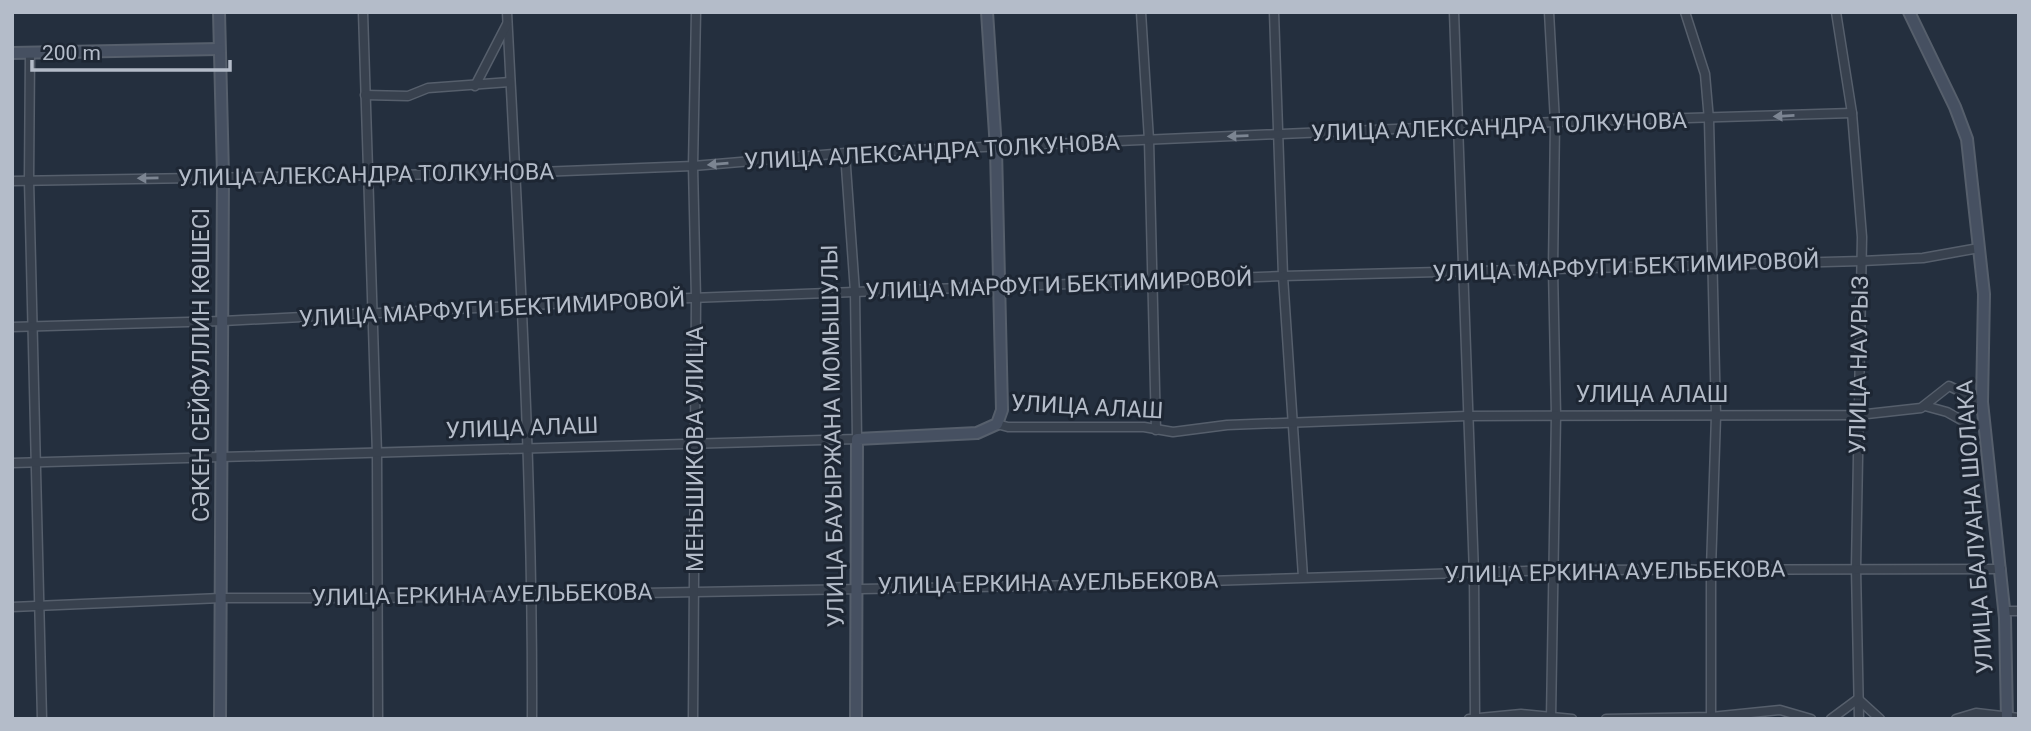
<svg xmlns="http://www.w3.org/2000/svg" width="2031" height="731" viewBox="0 0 2031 731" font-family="Roboto,sans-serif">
	<rect width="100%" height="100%" fill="#242f3e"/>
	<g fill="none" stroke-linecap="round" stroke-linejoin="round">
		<defs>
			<g id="street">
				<path d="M363,12L377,454L378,719"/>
				<path d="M507,12C519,248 533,483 532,719"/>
				<path d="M1141,12L1149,140L1156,430"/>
				<path d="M1274,12L1283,276L1303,577"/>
				<path d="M1454,12L1474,574L1475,719"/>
				<path d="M1549,12L1555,122L1553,269L1556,415L1551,719"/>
				<path d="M1685,12L1705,74L1709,120L1716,416L1711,569V719"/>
				<path d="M1836,12L1852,113L1862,237L1856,568L1859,719"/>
				<path d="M30,53L29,180L42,719"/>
				<path d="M475,86L507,24"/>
				<path d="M365,95L408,96L428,88L510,82"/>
				<path d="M12,181L513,173L693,166L845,153L1555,122L1852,113"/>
				<path d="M12,327L223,321L611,301L1283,276L1862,261L1923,258L1979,248"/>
				<path d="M1925,406L1947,412L1972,426L1984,424"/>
				<path d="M997,424L1008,427H1144L1173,432L1227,425L1467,416L1858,415L1921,408L1949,386L1982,402"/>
				<path d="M12,463L857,439L855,292L845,153"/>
				<path d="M12,607L221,598H376L1080,585L1554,570L2001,569"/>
				<path d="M2004,611H2019"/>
				<path d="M693,719L696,299L693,166L696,12"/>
				<path d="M1469,719L1521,714L1572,719"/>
				<path d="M1606,719L1711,717L1780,710L1811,719"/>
				<path d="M1831,719L1858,699L1880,719"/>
				<path d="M1956,719L1976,713L2019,718"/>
			</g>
			<g id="secondary">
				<path d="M219,12L223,175L220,719"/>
				<path d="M1909,12L1955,107L1967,139L1984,294L1982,402L2005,618L2007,719"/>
				<path d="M12,53L219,49"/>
				<path d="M856,719L857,439L977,433L997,424L1002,410L996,149L987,12"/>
			</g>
		</defs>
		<use href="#street" stroke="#565f6c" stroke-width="11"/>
		<use href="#secondary" stroke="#565f6c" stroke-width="14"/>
		<use href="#street" stroke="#38414e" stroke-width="8"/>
		<use href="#secondary" stroke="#465061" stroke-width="10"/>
	</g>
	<defs><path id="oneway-solid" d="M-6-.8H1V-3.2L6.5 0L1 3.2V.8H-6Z" transform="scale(1.75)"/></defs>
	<g fill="#7c8592">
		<use href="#oneway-solid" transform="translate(1784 116) rotate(177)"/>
		<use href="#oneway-solid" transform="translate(1238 136) rotate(178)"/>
		<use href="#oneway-solid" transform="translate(718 164) rotate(175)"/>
		<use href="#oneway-solid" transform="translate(148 178) rotate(179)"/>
	</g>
	<g text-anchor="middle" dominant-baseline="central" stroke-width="6" stroke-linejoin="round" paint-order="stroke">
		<g font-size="23" fill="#b4bcc9" stroke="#1d2633">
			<text transform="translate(1499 127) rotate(-2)">УЛИЦА АЛЕКСАНДРА ТОЛКУНОВА</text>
			<text transform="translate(932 152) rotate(-3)">УЛИЦА АЛЕКСАНДРА ТОЛКУНОВА</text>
			<text transform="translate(366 175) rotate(-1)">УЛИЦА АЛЕКСАНДРА ТОЛКУНОВА</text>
			<text transform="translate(1626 267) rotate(-2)">УЛИЦА МАРФУГИ БЕКТИМИРОВОЙ</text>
			<text transform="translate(1059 285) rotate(-2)">УЛИЦА МАРФУГИ БЕКТИМИРОВОЙ</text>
			<text transform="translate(492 309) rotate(-3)">УЛИЦА МАРФУГИ БЕКТИМИРОВОЙ</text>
			<text transform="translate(201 365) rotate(-90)">СӘКЕН СЕЙФУЛЛИН КӨШЕСІ</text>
			<text transform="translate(1859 365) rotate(-89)">УЛИЦА НАУРЫЗ</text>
			<text x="1652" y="394">УЛИЦА АЛАШ</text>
			<text transform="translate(1087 407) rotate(3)">УЛИЦА АЛАШ</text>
			<text transform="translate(522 428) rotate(-2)">УЛИЦА АЛАШ</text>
			<text transform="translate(833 436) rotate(-91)">УЛИЦА БАУЫРЖАНА МОМЫШУЛЫ</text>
			<text transform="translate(695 449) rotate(-90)">МЕНЬШИКОВА УЛИЦА</text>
			<text transform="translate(1975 527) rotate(-94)">УЛИЦА БАЛУАНА ШОЛАКА</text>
			<text transform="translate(1615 572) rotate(-1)">УЛИЦА ЕРКИНА АУЕЛЬБЕКОВА</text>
			<text transform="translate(1048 583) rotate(-1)">УЛИЦА ЕРКИНА АУЕЛЬБЕКОВА</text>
			<text transform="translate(482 595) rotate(-1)">УЛИЦА ЕРКИНА АУЕЛЬБЕКОВА</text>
		</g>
	</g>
	<rect width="2031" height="731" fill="none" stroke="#b4bcc9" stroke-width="28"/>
	<path d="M32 60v10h198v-10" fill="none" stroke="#b4bcc9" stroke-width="3.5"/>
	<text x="42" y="60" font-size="21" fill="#b4bcc9" stroke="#1d2633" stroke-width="5" paint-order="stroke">200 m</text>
</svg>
